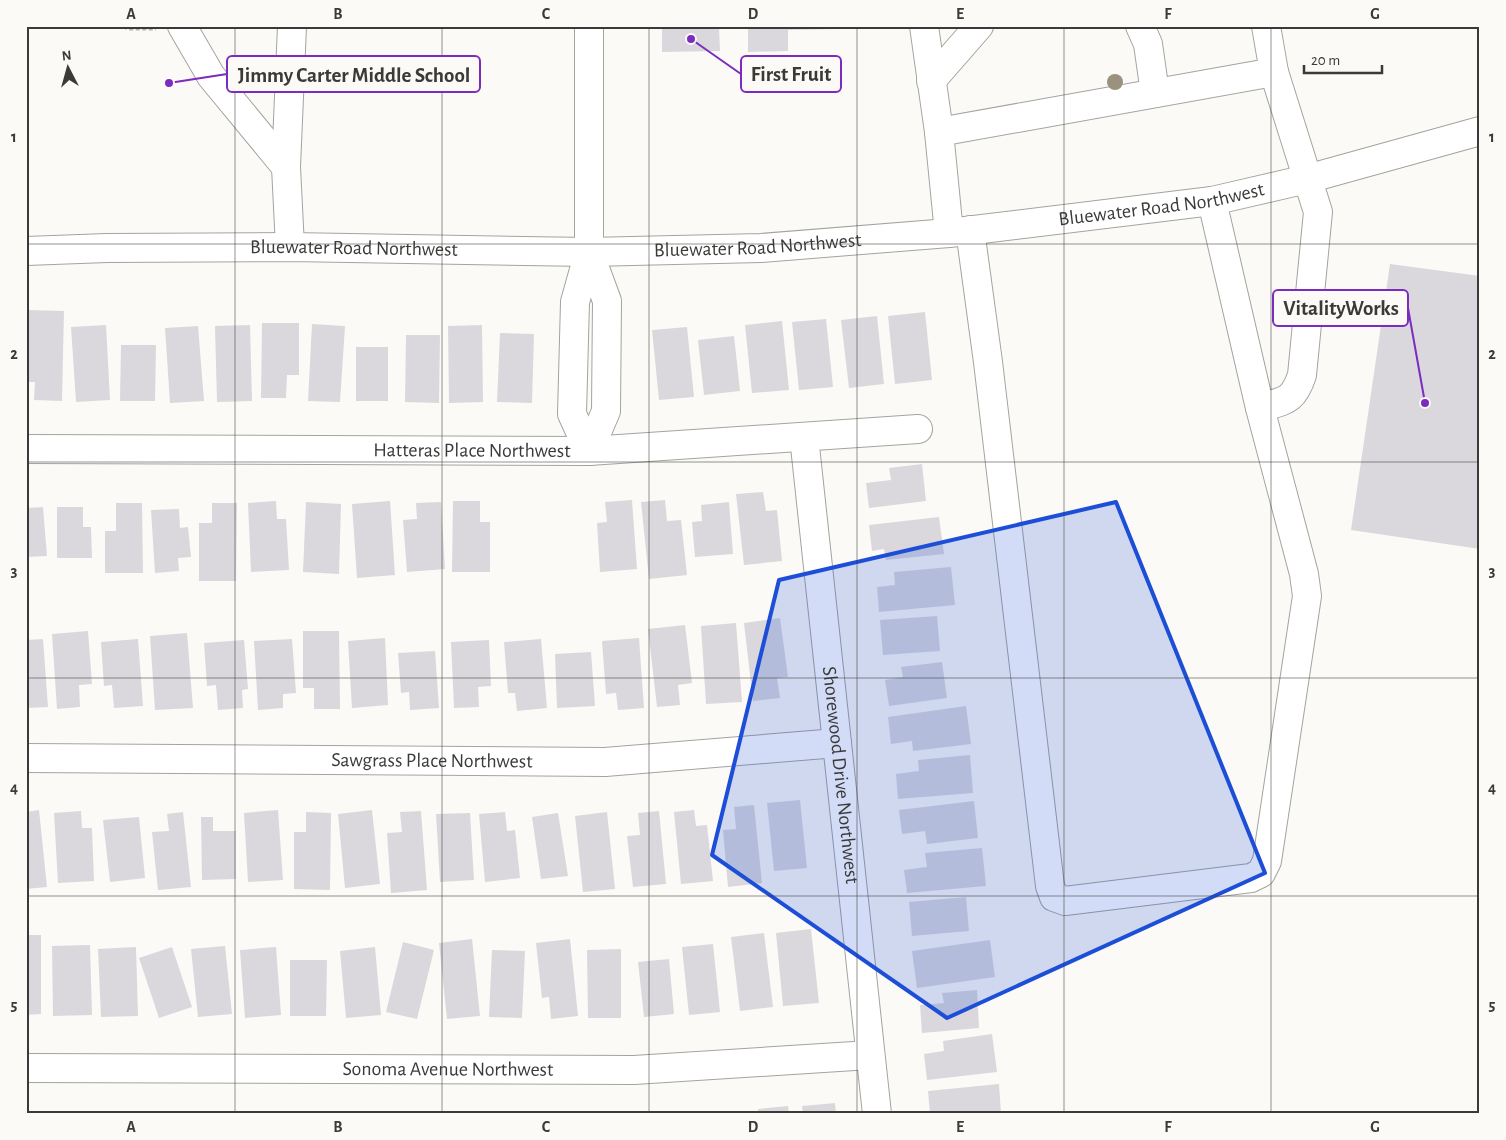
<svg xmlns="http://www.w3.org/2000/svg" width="1506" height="1140" viewBox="0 0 1506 1140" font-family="'Alegreya Sans',sans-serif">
	<rect width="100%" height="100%" fill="#fcfaf6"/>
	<g fill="#dad8dc">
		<path d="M662,26H719L720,51L662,52Z"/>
		<path d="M748,26H836V29L788,30V51L748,52Z"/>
		<path d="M1390,264L1480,276V549L1351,530Z"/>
		<path d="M27,310L64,311L62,401L34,400L35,382H26Z"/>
		<path d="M925,312L932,380L895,384L888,316Z"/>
		<path d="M877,316L884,384L849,388L841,320Z"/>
		<path d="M826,319L833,387L799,390L792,322Z"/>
		<path d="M782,321L789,390L752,393L745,325Z"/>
		<path d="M262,323H299V375H287L286,398H261Z"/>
		<path d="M312,324L345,326L340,402L308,401Z"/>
		<path d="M106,325L110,400L76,402L71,327Z"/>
		<path d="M250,325L252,401L217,402L215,326Z"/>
		<path d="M482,325L483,402L449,403L448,326Z"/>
		<path d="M198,326L204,401L170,403L165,328Z"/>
		<path d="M687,327L694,397L659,400L652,330Z"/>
		<path d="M500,333L534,334L532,403L497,402Z"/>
		<path d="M406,335H440L439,403L405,402Z"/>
		<path d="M734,336L740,391L704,395L698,340Z"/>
		<path d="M121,345H156L155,401H120Z"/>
		<rect x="356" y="347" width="32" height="54"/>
		<path d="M922,464L926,501L869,508L866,483L891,480L889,468Z"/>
		<path d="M763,492L766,511L777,510L782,561L744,565L736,494Z"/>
		<path d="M632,500L637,569L600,572L597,523L607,522L605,502Z"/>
		<path d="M665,500L667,521L681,520L687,575L649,579L641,502Z"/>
		<path d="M276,501L277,519H286L289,570L251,572L248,503Z"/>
		<path d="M390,501L395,575L357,578L352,504Z"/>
		<path d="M453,501H480V522H490V572H452Z"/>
		<path d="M306,502L341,504L339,574L303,572Z"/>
		<path d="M441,502L445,569L407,572L403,520L417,519L416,503Z"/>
		<path d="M729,502L733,554L695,557L692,522L702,521L701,505Z"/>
		<path d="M116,503H142L143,573H105V531H116Z"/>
		<path d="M212,503H237L236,581H199V523H212Z"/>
		<path d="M43,507L47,556L26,557V508Z"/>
		<path d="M57,507H83V527H91L92,558H57Z"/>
		<path d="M179,509L180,528L188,527L191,557L178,558L179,571L155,573L151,510Z"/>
		<path d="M939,517L944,554L886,560L884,549L872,551L869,525Z"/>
		<path d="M951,567L955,605L879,612L877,587L895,585L894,572Z"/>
		<path d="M937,616L940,651L883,655L880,620Z"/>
		<path d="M780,618L788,677L777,678L780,698L753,701L744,623Z"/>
		<path d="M736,623L742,702L706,704L701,626Z"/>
		<path d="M685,625L692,683L678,685L680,705L657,707L648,629Z"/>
		<path d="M88,631L92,684L79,685L80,707L57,709L52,634Z"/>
		<path d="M303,631H339L340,709H314V688H303Z"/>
		<path d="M187,633L193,708L155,710L150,636Z"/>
		<path d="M385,638L388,705L352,708L348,641Z"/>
		<path d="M639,638L644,708L618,710L616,693L606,694L602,641Z"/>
		<path d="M43,639L48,707L26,708V640Z"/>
		<path d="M138,639L143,706L114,708L112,685L104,686L101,642Z"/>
		<path d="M292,639L296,693L283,694V708L258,710L254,641Z"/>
		<path d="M541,639L547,708L517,711L515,693H508L504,642Z"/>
		<path d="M244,640L248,689L242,690L243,708L218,710L216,685L207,686L204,643Z"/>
		<path d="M489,640L491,686L478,687L479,707L454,708L451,642Z"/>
		<path d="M435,651L439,708L410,710L409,692L401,693L398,653Z"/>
		<path d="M591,652L595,706L557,708L555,654Z"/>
		<path d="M942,662L947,698L889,706L885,680L903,677L901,667Z"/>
		<path d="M966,706L971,744L913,751L912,741L891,744L888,717Z"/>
		<path d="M970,755L973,793L898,799L896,774L919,771L918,760Z"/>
		<path d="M800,800L807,868L774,871L767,803Z"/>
		<path d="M974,801L978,838L927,844L925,831L902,834L899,810Z"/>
		<path d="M754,805L762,883L728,887L723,830L736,829L734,807Z"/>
		<path d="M39,810L47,887L26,889V812Z"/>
		<path d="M278,810L283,880L248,882L244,813Z"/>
		<path d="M372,810L380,884L345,888L338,814Z"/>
		<path d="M694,810L696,826L707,825L713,881L681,884L674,812Z"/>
		<path d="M81,811L82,828H92L94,881L58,883L54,813Z"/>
		<path d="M421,811L427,890L391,893L387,833L402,832L400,812Z"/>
		<path d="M659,811L666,884L633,887L627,836L640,835L638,813Z"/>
		<path d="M183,812L191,887L158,890L152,832L169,831L167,814Z"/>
		<path d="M306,812L331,813L330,890L294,889V832H306Z"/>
		<path d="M505,812L507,831L515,830L520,878L485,882L479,814Z"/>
		<path d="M607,812L615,889L583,892L575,816Z"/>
		<path d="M470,813L474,880L440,882L436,814Z"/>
		<path d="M558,813L568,876L541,879L532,817Z"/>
		<path d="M139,817L145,878L110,882L103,820Z"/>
		<path d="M201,817H213V831H236V879L202,880Z"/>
		<path d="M982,848L986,886L907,893L904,870L927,867L925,853Z"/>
		<path d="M966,897L969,931L912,936L909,902Z"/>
		<path d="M811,929L819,1003L783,1006L776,933Z"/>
		<path d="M764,933L773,1007L740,1011L731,937Z"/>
		<path d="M26,935H41V1014L26,1015Z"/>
		<path d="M472,939L480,1016L447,1019L439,943Z"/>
		<path d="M570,939L578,1016L551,1019L549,997L542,998L536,943Z"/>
		<path d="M990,940L995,977L917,988L912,951Z"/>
		<path d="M403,942L434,950L417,1019L386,1012Z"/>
		<path d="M713,944L720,1012L689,1015L682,947Z"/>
		<path d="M90,945L92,1015L53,1016L52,946Z"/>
		<path d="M225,946L232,1014L198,1017L191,949Z"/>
		<path d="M136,947L138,1016L101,1017L98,949Z"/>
		<path d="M172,947L192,1007L159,1018L139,958Z"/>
		<path d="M276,947L281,1015L245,1018L240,950Z"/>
		<path d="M375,947L381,1015L346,1018L340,951Z"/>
		<path d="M621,949V1018H588L587,950Z"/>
		<path d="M492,950L525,951L522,1018L489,1017Z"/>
		<path d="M669,959L674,1014L644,1017L638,962Z"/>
		<path d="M290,960H327L326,1016H290Z"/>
		<path d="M977,990L979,1028L922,1033L920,1005L944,1003L942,993Z"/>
		<path d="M992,1034L997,1072L927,1080L924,1054L944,1051L943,1041Z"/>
		<path d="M999,1084L1001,1114H930L928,1091Z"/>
		<path d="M835,1103L836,1114H803L802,1106Z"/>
		<path d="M788,1106L789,1114H758V1109Z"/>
	</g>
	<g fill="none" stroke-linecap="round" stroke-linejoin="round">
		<defs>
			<g id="minor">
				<path d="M182,26L211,76L286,167"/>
				<path d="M924,26L939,132L949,233"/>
				<path d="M1140,26L1148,44L1155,93"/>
				<path d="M931,81L979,26"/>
				<path d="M939,132L1274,72L1266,26"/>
				<path d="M970,230L988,362L1050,886L1054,897L1065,901L1251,878L1261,873L1267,861L1307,596L1304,574L1260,408L1212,201"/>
				<path d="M290,247L286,167L292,26"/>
				<path id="s1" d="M26,251L107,248L290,247L589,252L761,248L949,233L1212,201L1307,179L1480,131"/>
				<path d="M1260,408C1285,400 1293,402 1302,375L1318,212L1274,72"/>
				<path id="s2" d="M804,437L877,1114"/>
				<path id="s3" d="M26,449L589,451L918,429"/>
				<path d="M589,451L572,414L575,302L589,252V26"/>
				<path d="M589,451L606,411L607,301L589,252"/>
				<path id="s4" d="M26,758L605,762L837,743"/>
				<path id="s5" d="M26,1068L634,1070L870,1055"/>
			</g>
		</defs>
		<use href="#minor" stroke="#a4a39e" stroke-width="30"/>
		<path stroke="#b4b3af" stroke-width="3" stroke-dasharray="4 2.5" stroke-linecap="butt" d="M124,26L127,29H156"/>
		<use href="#minor" stroke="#fff" stroke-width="28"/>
	</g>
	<circle fill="#9a927e" cx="1115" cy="82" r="8"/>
	<path fill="#1d4ed8" fill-opacity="0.2" stroke="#1d4ed8" stroke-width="4" stroke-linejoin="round" d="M1116,502L1265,873L947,1018L712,855L779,580Z"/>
	<path fill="none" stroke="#3a3a38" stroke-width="1" stroke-opacity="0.55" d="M235,26V1114M442,26V1114M649,26V1114M857,26V1114M1064,26V1114M1271,26V1114M26,244H1480M26,462H1480M26,678H1480M26,896H1480"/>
	<g text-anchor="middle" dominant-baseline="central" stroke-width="4" stroke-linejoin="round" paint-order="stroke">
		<g font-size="20" fill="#3a3a38" stroke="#fcfaf6">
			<text stroke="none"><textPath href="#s1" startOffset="1138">Bluewater Road Northwest</textPath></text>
			<text stroke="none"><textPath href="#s1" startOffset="732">Bluewater Road Northwest</textPath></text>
			<text stroke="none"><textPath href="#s1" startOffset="328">Bluewater Road Northwest</textPath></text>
			<text stroke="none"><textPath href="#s3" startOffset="446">Hatteras Place Northwest</textPath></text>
			<text stroke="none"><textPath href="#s4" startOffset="406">Sawgrass Place Northwest</textPath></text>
			<text stroke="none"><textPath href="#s2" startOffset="340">Shorewood Drive Northwest</textPath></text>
			<text stroke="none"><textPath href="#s5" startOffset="422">Sonoma Avenue Northwest</textPath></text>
		</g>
	</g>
	<path fill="none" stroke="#7b2cbf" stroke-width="2" d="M691 39L741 74M169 83L227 74M1425 403L1408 308"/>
	<g fill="#7b2cbf" stroke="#fcfaf6" stroke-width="2">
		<circle cx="691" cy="39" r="5"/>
		<circle cx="169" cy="83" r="5"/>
		<circle cx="1425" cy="403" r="5"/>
	</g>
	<g fill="#fcfaf6" stroke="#7b2cbf" stroke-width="2">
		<rect x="741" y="56" width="100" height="36" rx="5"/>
		<rect x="227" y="56" width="253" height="36" rx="5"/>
		<rect x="1273" y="290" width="135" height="36" rx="5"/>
	</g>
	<g font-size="21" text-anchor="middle" font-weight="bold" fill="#3a3a38">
		<text x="791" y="81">First Fruit</text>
		<text x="354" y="82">Jimmy Carter Middle School</text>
		<text x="1341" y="315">VitalityWorks</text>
	</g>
	<rect width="1506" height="1140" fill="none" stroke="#fcfaf6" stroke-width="55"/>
	<g transform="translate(68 68) rotate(354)" stroke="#fcfaf6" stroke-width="4" paint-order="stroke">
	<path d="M0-4L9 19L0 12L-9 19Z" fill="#3a3a38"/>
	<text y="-8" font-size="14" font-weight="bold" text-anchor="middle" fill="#3a3a38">N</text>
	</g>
	<path d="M1304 65v8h78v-8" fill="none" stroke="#3a3a38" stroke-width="2.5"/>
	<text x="1311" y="65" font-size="15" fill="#3a3a38" stroke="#fcfaf6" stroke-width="4" paint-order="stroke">20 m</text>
	<rect x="28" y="28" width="1450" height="1084" fill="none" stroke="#3a3a38" stroke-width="2"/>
	<g font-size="16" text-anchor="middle" font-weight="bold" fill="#3a3a38">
		<text x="131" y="19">A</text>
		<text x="338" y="19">B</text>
		<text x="546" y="19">C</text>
		<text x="753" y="19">D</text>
		<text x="960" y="19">E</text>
		<text x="1168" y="19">F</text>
		<text x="1375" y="19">G</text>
		<text x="14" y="142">1</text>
		<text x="1492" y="142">1</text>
		<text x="14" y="359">2</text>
		<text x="1492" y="359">2</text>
		<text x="14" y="576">3</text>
		<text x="1492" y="576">3</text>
		<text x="14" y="793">4</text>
		<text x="1492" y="793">4</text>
		<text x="14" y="1010">5</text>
		<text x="1492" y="1010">5</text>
		<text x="131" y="1132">A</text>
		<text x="338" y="1132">B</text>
		<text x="546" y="1132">C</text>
		<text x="753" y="1132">D</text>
		<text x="960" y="1132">E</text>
		<text x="1168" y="1132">F</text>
		<text x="1375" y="1132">G</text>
	</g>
</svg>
